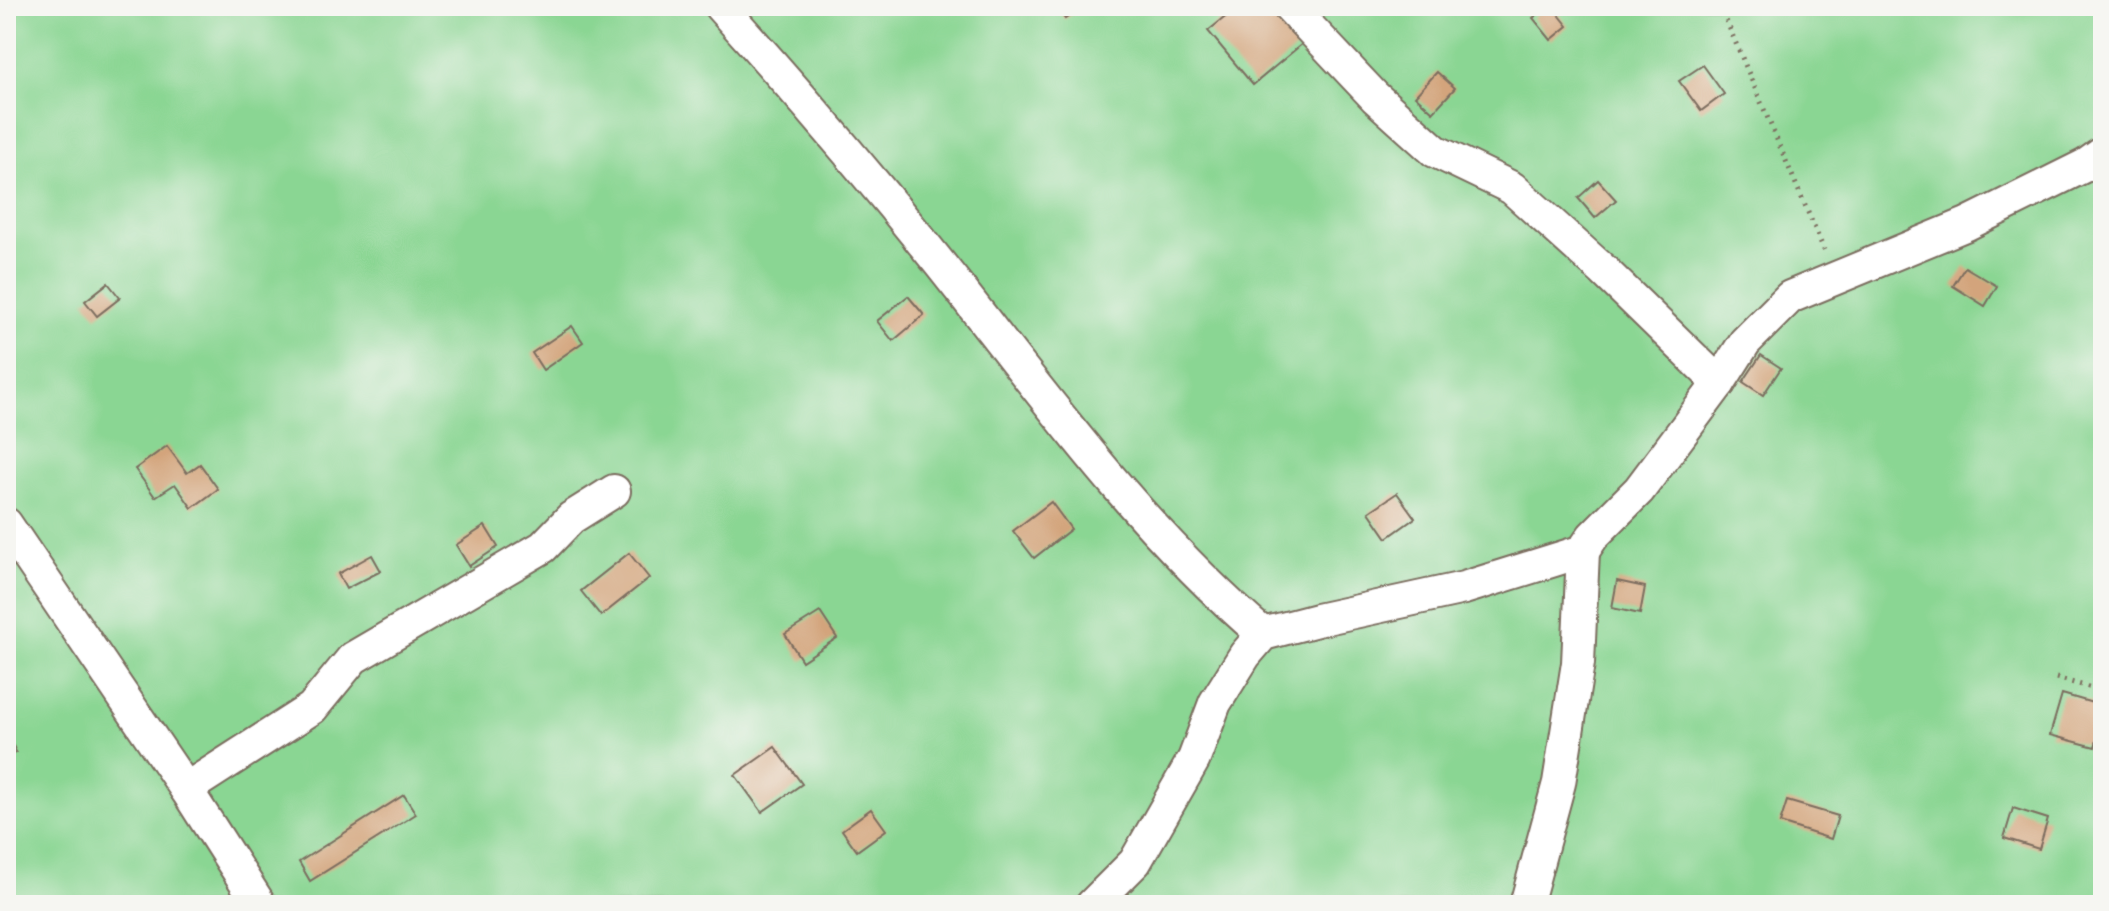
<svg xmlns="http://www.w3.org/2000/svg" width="2109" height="911" viewBox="0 0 2109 911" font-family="'Balsamiq Sans',sans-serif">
	<rect width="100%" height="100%" fill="#f6f6f2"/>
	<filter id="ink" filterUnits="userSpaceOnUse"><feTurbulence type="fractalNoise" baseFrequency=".0125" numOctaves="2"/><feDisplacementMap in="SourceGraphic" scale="16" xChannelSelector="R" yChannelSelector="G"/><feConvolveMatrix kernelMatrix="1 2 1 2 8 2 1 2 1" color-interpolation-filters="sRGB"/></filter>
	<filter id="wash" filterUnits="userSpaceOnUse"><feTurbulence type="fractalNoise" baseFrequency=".006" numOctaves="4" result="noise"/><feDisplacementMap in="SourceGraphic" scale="32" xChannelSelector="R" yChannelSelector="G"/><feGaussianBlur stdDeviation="1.8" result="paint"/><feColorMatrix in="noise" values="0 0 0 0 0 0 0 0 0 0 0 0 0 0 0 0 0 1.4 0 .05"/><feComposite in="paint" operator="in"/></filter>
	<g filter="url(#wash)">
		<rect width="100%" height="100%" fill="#f3ead9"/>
		<rect fill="#8ad693" stroke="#628058" stroke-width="2" x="6" y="6" width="2097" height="899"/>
		<g id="blocks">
			<g fill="#d3a47c">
				<path d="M1056,6H1083L1065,19Z"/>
				<path d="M1239,6H1270L1302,44L1253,85L1208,31Z"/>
				<path d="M1548,6H1552L1568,26L1551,40L1533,18Z"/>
				<path d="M1703,65L1724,94L1701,111L1679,81Z"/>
				<path d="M1437,72L1455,88L1433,112L1415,96Z"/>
				<path d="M1598,180L1616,200L1595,218L1578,198Z"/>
				<path d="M1965,267L1997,286L1985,306L1953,286Z"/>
				<path d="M108,283L120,298L97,316L85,301Z"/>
				<path d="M908,296L924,315L893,341L877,321Z"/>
				<path d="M572,326L583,342L543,370L532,353Z"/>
				<path d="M1761,355L1781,368L1763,395L1743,382Z"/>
				<path d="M167,446L187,473L200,464L218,489L192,508L175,484L155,497L135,469Z"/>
				<path d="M1397,493L1415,518L1387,538L1369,512Z"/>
				<path d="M1051,502L1071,529L1034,558L1013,531Z"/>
				<path d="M485,526L498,547L469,566L456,545Z"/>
				<path d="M629,553L649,578L601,616L581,591Z"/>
				<path d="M372,555L381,571L346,589L338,574Z"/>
				<path d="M1617,581L1645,587L1640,614L1612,608Z"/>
				<path d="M820,612L837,638L802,661L785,634Z"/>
				<path d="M2062,694L2103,706V719L2095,747L2050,735Z"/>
				<path d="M6,732L16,752L6,756Z"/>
				<path d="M775,747L802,784L762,812L735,775Z"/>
				<path d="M404,795L416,814L310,881L299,862Z"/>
				<path d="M1787,801L1838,816L1831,839L1780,823Z"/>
				<path d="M2013,808L2048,819L2039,849L2004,838Z"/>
				<path d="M871,809L886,830L857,851L842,830Z"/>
			</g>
		</g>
	</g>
	<g filter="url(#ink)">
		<use href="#blocks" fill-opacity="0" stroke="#7b6d5f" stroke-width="2"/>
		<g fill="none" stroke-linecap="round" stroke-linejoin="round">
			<defs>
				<g id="street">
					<path d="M720,6C804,99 885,194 963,293C1056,412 1147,535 1263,634"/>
					<path d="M1289,6L1375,97L1435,151L1512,188L1603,270L1719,383"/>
					<path d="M6,524L186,789L260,905"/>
					<path d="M186,789L312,708L353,658L543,547L571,518L614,491"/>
					<path d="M1092,905L1135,862L1194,759L1215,703L1245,655L1263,634L1317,620L1464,588L1583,551L1593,536L1639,490L1719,383L1745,342L1790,297L1967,224L2086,165L2103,153"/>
					<path d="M1526,905L1559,783L1578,663L1583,551"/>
				</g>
			</defs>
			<use href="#street" stroke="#7b6d5f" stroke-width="36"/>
			<g stroke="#7b6d5f" stroke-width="5" stroke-dasharray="2 6" stroke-linecap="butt">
				<path d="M1720,6L1824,250"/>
				<path d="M2056,678L2103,691"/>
			</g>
			<use href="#street" stroke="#fff" stroke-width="32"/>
		</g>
	</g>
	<rect width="2109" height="911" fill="none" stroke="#f6f6f2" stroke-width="32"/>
</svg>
